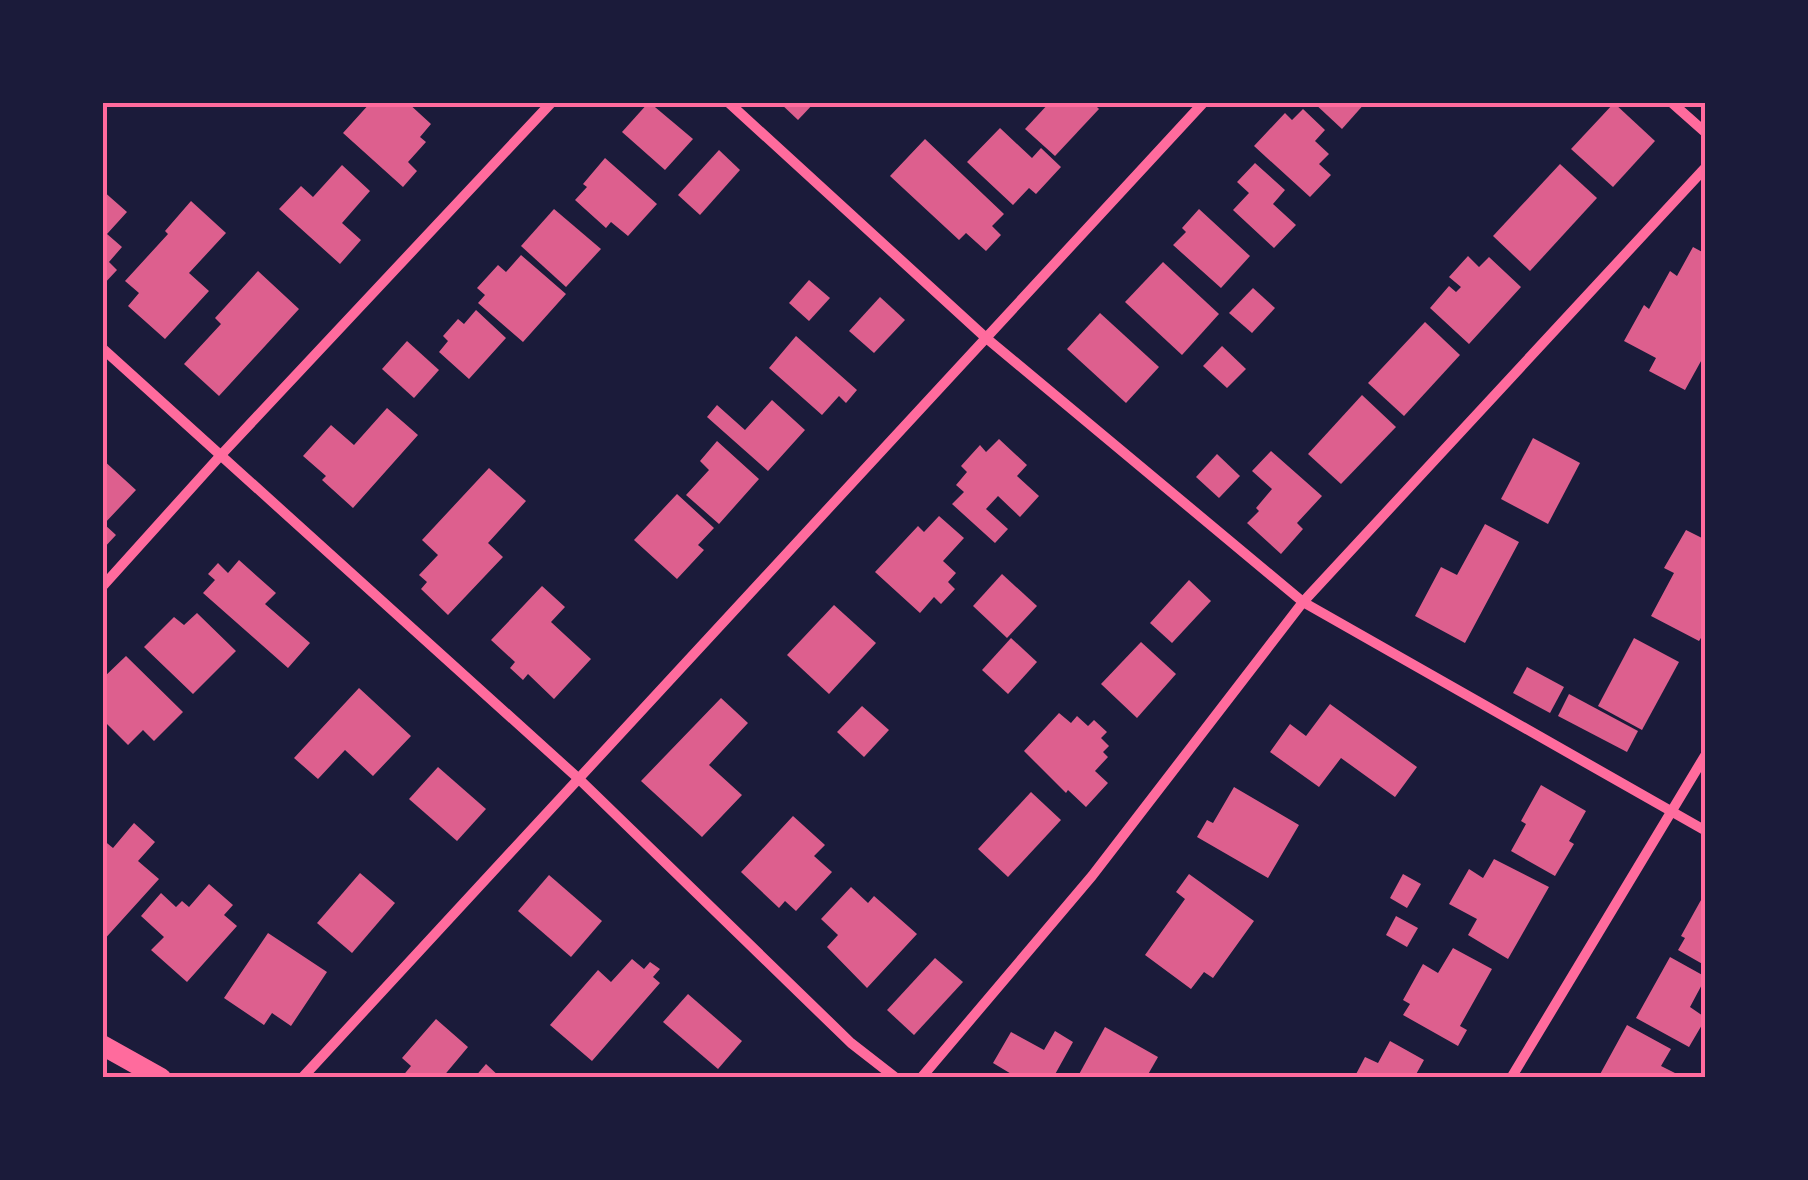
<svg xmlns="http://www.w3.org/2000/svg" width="1808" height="1180" viewBox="0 0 1808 1180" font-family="Cabin,sans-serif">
	<rect width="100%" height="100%" fill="#1b1b3a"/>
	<g fill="#dd5f8e">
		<path d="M371,102H407L431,124L420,137L426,142L408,162L417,171L403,187L343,133Z"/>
		<path d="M649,102L693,139L665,170L622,132Z"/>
		<path d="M779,102H815L798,120Z"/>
		<path d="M1050,102H1092L1099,109L1055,156L1025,129Z"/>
		<path d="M1313,102H1366L1342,129Z"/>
		<path d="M1614,103L1655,141L1613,187L1571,149Z"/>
		<path d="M1303,109L1325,130L1315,141L1329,154L1319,164L1331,175L1310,197L1254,146L1285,113L1292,120Z"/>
		<path d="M1000,128L1032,158L1041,148L1061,167L1036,194L1029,188L1013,205L967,162Z"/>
		<path d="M925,139L1004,214L992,226L1001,235L986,251L966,233L959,240L890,176Z"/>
		<path d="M719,150L740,170L700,215L678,195Z"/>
		<path d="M605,158L657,204L628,236L611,222L606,228L575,200L587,187L583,184Z"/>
		<path d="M1255,163L1285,190L1273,204L1296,225L1274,248L1233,210L1249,193L1237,182Z"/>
		<path d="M1560,164L1597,198L1530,271L1493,236Z"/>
		<path d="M342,165L370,191L342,223L361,240L340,264L279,209L301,186L313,197Z"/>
		<path d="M102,190L127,212L107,234L122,247L109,262L117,270L102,286Z"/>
		<path d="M191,201L226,233L189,273L209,291L165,339L128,306L139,293L125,281L168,234L165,231Z"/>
		<path d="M554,209L601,249L566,287L521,246Z"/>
		<path d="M1199,209L1250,256L1221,288L1173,245L1186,232L1182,228Z"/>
		<path d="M1693,247L1706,254V352L1685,390L1649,371L1656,358L1624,341L1644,305L1649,309L1670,271L1677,276Z"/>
		<path d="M521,255L566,294L523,342L478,303L485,295L477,288L498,265L506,272Z"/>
		<path d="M1468,256L1479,267L1489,257L1521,287L1469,344L1430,308L1449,286L1456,292L1461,287L1449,277Z"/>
		<path d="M1163,262L1219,314L1182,355L1125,302Z"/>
		<path d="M258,271L299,309L219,396L184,364L221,324L215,318Z"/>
		<path d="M809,280L830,298L809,321L789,303Z"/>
		<path d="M1253,288L1275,308L1252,333L1229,313Z"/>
		<path d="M880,297L905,320L874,353L849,331Z"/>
		<path d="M476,310L506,338L469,379L439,352L448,341L443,336L458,319L464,324Z"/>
		<path d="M1100,313L1159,367L1126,403L1067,349Z"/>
		<path d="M1425,322L1460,355L1404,416L1368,383Z"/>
		<path d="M796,336L857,390L846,403L839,396L822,415L769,368Z"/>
		<path d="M407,341L439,370L414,398L382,369Z"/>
		<path d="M1222,346L1246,369L1227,388L1203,366Z"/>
		<path d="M1362,395L1396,427L1341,484L1308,454Z"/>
		<path d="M772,400L805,430L768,471L707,417L717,405L745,430Z"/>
		<path d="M387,408L418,435L353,508L322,480L326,476L303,456L331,425L354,445Z"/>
		<path d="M1533,438L1580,463L1548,524L1501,499Z"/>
		<path d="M999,439L1027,465L1017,476L1039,496L1020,517L998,496L986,509L1008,529L995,543L952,504L964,492L956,485L967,472L961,466L980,445L986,452Z"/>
		<path d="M717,441L759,479L719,524L686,495L709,470L700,461Z"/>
		<path d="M1271,451L1322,496L1297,523L1303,529L1281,554L1247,523L1259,511L1256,508L1272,489L1252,471Z"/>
		<path d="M1217,454L1240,476L1219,498L1196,477Z"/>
		<path d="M102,459L136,490L104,524L116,535L102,550Z"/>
		<path d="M489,468L526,501L488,543L503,557L448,615L421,589L427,582L419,575L438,555L422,540Z"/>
		<path d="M677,494L714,528L698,545L704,550L677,579L634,540Z"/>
		<path d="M939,516L964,538L943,561L956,573L948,582L955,589L941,604L934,597L920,613L875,572L918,526L924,532Z"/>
		<path d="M1485,524L1519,542L1465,643L1415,616L1441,567L1457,575Z"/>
		<path d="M1686,530L1706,540V630L1699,641L1651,616L1674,573L1664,568Z"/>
		<path d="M239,560L276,593L265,604L310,643L288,668L203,593L215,580L208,574L218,563L228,573Z"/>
		<path d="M1002,574L1037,606L1007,638L973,606Z"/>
		<path d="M1189,580L1211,601L1172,643L1150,623Z"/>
		<path d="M542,586L565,607L551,622L591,659L554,699L528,674L523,680L510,668L515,662L491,640Z"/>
		<path d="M834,605L876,643L829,694L787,655Z"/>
		<path d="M197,613L236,651L193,694L144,647L174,617L184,625Z"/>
		<path d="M1011,638L1037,662L1008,694L982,670Z"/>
		<path d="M1634,638L1679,662L1642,730L1598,706Z"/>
		<path d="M1141,642L1176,674L1137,718L1101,684Z"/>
		<path d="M126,656L183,712L154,741L143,730L128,745L102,719V679Z"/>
		<path d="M1527,667L1564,687L1550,713L1513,693Z"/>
		<path d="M359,688L411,736L373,776L345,750L318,779L294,758Z"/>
		<path d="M1569,694L1638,731L1627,752L1558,716Z"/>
		<path d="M721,698L748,723L709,765L742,795L702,837L641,781Z"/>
		<path d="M1330,704L1417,767L1395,797L1341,758L1319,787L1270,752L1290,724L1306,736Z"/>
		<path d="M862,706L889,730L864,757L837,732Z"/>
		<path d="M1059,713L1071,723L1077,716L1088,726L1094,720L1107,732L1101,738L1109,746L1103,752L1108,757L1095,771L1108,783L1086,807L1068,790L1066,793L1024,751Z"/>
		<path d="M438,767L486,809L457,841L409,799Z"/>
		<path d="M1541,785L1586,811L1569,841L1574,844L1555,876L1511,851L1526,824L1521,821Z"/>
		<path d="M1234,787L1299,825L1268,878L1197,837L1207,820L1213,823Z"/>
		<path d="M1031,792L1061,820L1008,877L978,849Z"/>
		<path d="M793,816L825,845L814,856L832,872L796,911L785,901L779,908L741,872Z"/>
		<path d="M134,823L155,842L138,861L159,879L102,942V839L113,848Z"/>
		<path d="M1494,859L1549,887L1508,959L1468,935L1477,919L1449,904L1469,869L1483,878Z"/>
		<path d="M360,873L395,903L352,953L317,923Z"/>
		<path d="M1189,874L1254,921L1213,978L1204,972L1191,989L1145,955L1185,899L1176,892Z"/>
		<path d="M1403,874L1421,884L1407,908L1390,898Z"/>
		<path d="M549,875L602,921L571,957L518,911Z"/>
		<path d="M209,884L233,905L224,915L237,926L187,982L151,950L164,937L141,916L161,893L176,907L182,901L189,907Z"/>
		<path d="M851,887L868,903L874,896L917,934L867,988L827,947L838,935L821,919Z"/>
		<path d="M1706,891V966L1678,950L1685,938L1681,936Z"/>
		<path d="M1396,916L1418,928L1407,947L1386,935Z"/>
		<path d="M268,933L327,972L291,1026L272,1013L264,1025L224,998Z"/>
		<path d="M1453,948L1492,969L1460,1026L1467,1030L1458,1046L1403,1015L1410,1004L1403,1000L1423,964L1438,973Z"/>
		<path d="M1670,957L1706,977L1690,1007L1706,1018L1689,1047L1636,1018Z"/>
		<path d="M935,958L963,982L914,1035L887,1010Z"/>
		<path d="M632,959L644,969L650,962L660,969L653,977L660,983L592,1061L550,1025L598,970L611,982Z"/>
		<path d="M688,994L742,1041L718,1069L663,1022Z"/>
		<path d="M436,1019L468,1047L442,1078H401L411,1066L402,1058Z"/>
		<path d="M1627,1025L1671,1049L1661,1066L1675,1073L1672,1078H1598Z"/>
		<path d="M1105,1027L1158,1057L1146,1078H1077Z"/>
		<path d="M1055,1031L1073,1042L1053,1078H1018L993,1063L1011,1032L1044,1050Z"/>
		<path d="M1390,1041L1424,1060L1414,1078H1354L1365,1057L1378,1063Z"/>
		<path d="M486,1064L501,1078H474Z"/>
	</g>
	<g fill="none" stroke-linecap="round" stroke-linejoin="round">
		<g stroke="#ff6b9d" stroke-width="10">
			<path d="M728,102L985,337L1303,602L1706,831"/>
			<path d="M1671,102L1706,133"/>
			<path d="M102,348L579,779L851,1043L896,1078"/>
			<path d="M102,587L221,455L552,102"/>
			<path d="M302,1078L1204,102"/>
			<path d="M921,1078L1092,876L1303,602L1706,167"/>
			<path d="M1511,1078L1706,754"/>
		</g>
		<path stroke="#ff6b9d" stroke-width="20" d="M102,1045L161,1078"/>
	</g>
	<rect width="1808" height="1180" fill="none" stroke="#1b1b3a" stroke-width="210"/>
	<rect x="105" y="105" width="1598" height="970" fill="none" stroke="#ff6b9d" stroke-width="4"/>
</svg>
